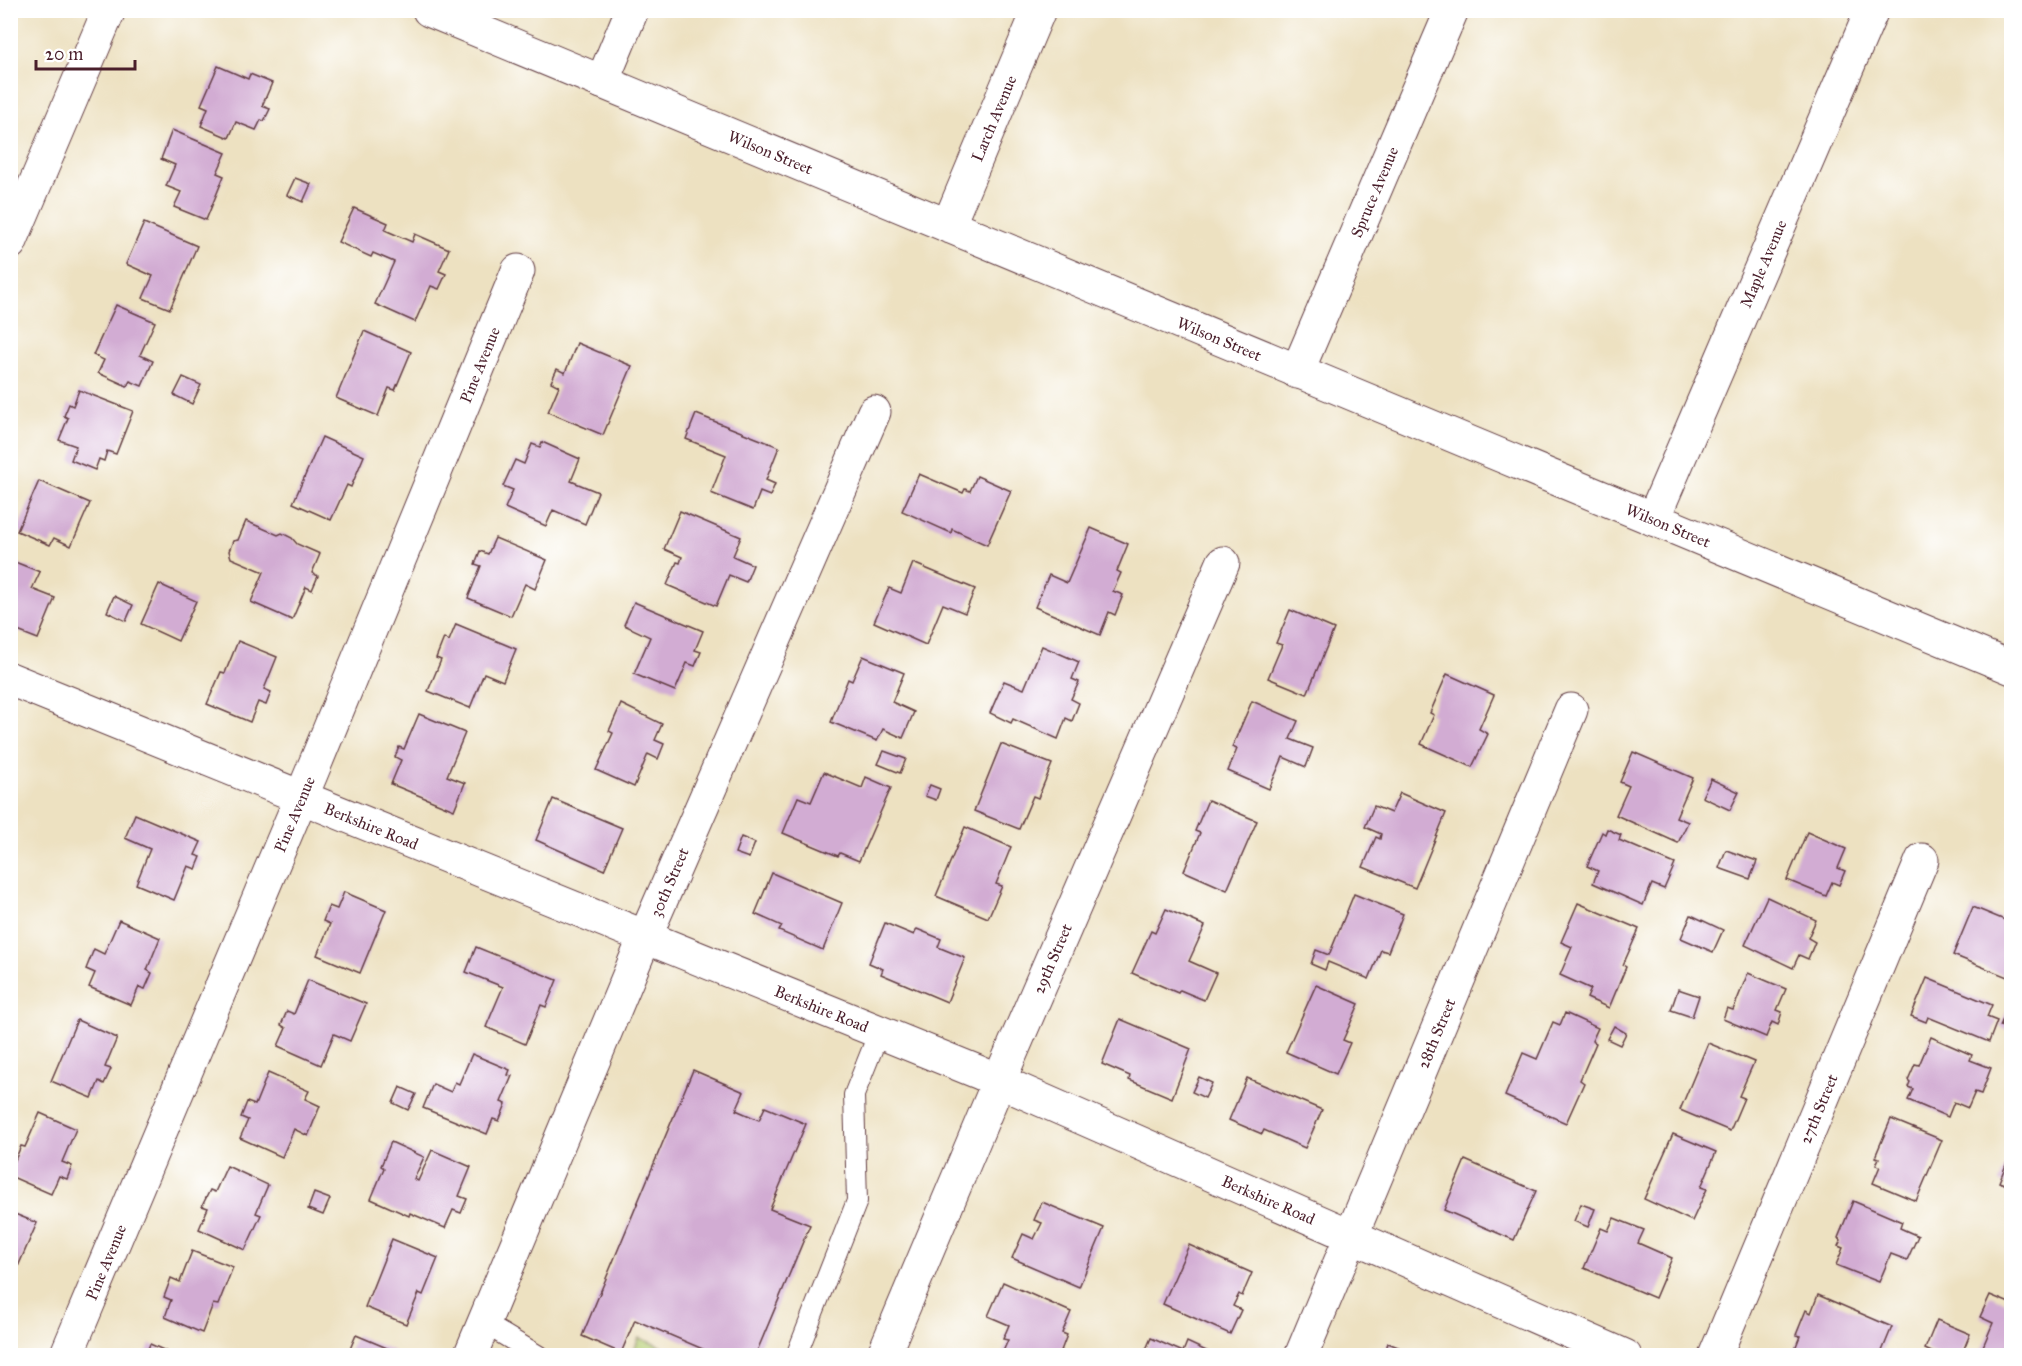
<svg xmlns="http://www.w3.org/2000/svg" width="2022" height="1366" viewBox="0 0 2022 1366" font-family="'IM FELL Great Primer',serif">
	<rect width="100%" height="100%" fill="#fff"/>
	<filter id="ink" filterUnits="userSpaceOnUse"><feTurbulence type="fractalNoise" baseFrequency=".0167" numOctaves="2"/><feDisplacementMap in="SourceGraphic" scale="12" xChannelSelector="R" yChannelSelector="G"/><feConvolveMatrix kernelMatrix="1 2 1 2 8 2 1 2 1" color-interpolation-filters="sRGB"/></filter>
	<filter id="wash" filterUnits="userSpaceOnUse"><feTurbulence type="fractalNoise" baseFrequency=".008" numOctaves="4" result="noise"/><feDisplacementMap in="SourceGraphic" scale="24" xChannelSelector="R" yChannelSelector="G"/><feGaussianBlur stdDeviation="1.35" result="paint"/><feColorMatrix in="noise" values="0 0 0 0 0 0 0 0 0 0 0 0 0 0 0 0 0 1.4 0 .05"/><feComposite in="paint" operator="in"/></filter>
	<g filter="url(#wash)">
		<rect width="100%" height="100%" fill="#ede1c1"/>
		<path fill="#b5ce73" stroke="#80764f" stroke-width="1.5" d="M639,1338L683,1355H632Z"/>
		<g id="blocks">
			<g fill="#d2acd3">
				<path d="M218,66L248,79L250,74L272,83L262,106L270,109L264,121L261,120L256,130L236,122L229,138L201,126L208,108L201,105Z"/>
				<path d="M172,130L226,153L217,173L224,176L206,220L174,207L181,192L166,186L175,165L161,159Z"/>
				<path d="M295,178L311,184L303,202L287,195Z"/>
				<path d="M354,208L388,223L385,230L412,242L415,234L449,249L439,271L446,274L439,289L431,286L415,322L375,304L394,262L373,253L371,257L338,242Z"/>
				<path d="M144,223L197,246L170,309L143,298L153,276L126,264Z"/>
				<path d="M116,305L155,322L140,355L153,361L142,386L130,381L127,386L98,373L104,360L93,355Z"/>
				<path d="M364,331L411,352L395,390L389,388L378,416L336,398Z"/>
				<path d="M577,343L632,366L603,435L548,412L559,386L551,382L557,369L565,373Z"/>
				<path d="M183,377L201,385L192,404L174,395Z"/>
				<path d="M79,390L133,411L116,454L107,451L104,461L99,459L95,470L71,460L76,446L59,440L68,418L64,416L69,404L73,406Z"/>
				<path d="M696,414L779,447L766,480L775,484L770,496L760,492L753,510L711,493L726,455L686,439Z"/>
				<path d="M322,437L364,456L351,487L347,485L331,520L293,503Z"/>
				<path d="M542,442L580,459L571,481L598,492L585,524L553,510L546,526L505,508L513,490L503,486L515,460L524,464L532,444L540,447Z"/>
				<path d="M919,474L963,493L965,489L970,491L977,476L1011,491L987,545L952,529L951,533L902,511Z"/>
				<path d="M39,481L90,503L71,546L54,538L50,545L17,531Z"/>
				<path d="M680,511L741,537L733,556L753,565L746,582L729,575L716,606L667,585L677,562L680,563L682,557L664,549Z"/>
				<path d="M246,521L278,535L282,533L292,538L297,544L320,554L312,573L318,576L312,590L306,587L292,620L251,602L264,572L231,558L229,551L233,541L238,540Z"/>
				<path d="M1091,528L1128,544L1117,571L1121,573L1113,591L1123,595L1115,615L1109,612L1100,635L1035,607L1049,575L1067,583Z"/>
				<path d="M495,538L547,560L535,589L525,584L511,616L468,598L481,566L475,564L480,551L488,554Z"/>
				<path d="M10,560L40,572L32,589L55,598L38,639L10,628Z"/>
				<path d="M913,563L975,589L965,613L943,604L926,645L874,622L889,588L901,593Z"/>
				<path d="M159,584L196,601L178,641L141,624Z"/>
				<path d="M114,596L133,605L126,621L107,612Z"/>
				<path d="M634,602L703,631L695,650L701,652L695,666L687,663L675,691L634,674L650,637L624,625Z"/>
				<path d="M1290,610L1334,629L1307,694L1268,678L1282,645L1276,643Z"/>
				<path d="M456,624L516,649L503,681L484,673L470,708L428,691L441,660L436,658L444,638L449,641Z"/>
				<path d="M238,641L277,657L264,689L271,692L266,705L258,702L250,722L207,704L221,672L225,673Z"/>
				<path d="M1042,646L1079,662L1072,679L1079,682L1071,699L1079,703L1072,721L1066,718L1058,739L1013,719L1011,723L990,713L1004,681L1024,689Z"/>
				<path d="M863,656L904,673L892,702L914,712L903,738L883,729L877,741L831,722L848,679L852,681Z"/>
				<path d="M1447,674L1494,695L1479,729L1488,734L1472,767L1421,744L1434,715L1430,713Z"/>
				<path d="M1252,701L1298,721L1290,739L1313,748L1306,767L1283,757L1269,789L1228,771L1237,749L1232,747Z"/>
				<path d="M621,704L662,724L655,740L664,744L658,759L648,754L634,787L596,770L613,733L609,731Z"/>
				<path d="M419,714L465,733L447,776L465,783L454,810L391,784L401,760L395,757L399,747L404,749Z"/>
				<path d="M1001,744L1052,764L1038,798L1033,796L1019,829L974,811Z"/>
				<path d="M884,751L906,759L900,773L878,764Z"/>
				<path d="M1633,752L1693,778L1676,817L1688,822L1678,843L1616,815L1629,786L1620,782Z"/>
				<path d="M824,772L862,788L866,777L891,788L859,861L840,853L838,856L783,833L798,797L811,802Z"/>
				<path d="M1711,779L1739,792L1730,810L1702,797Z"/>
				<path d="M930,785L940,789L936,800L925,796Z"/>
				<path d="M1400,793L1446,813L1415,888L1363,867L1376,837L1380,839L1381,834L1365,827L1374,806L1391,813Z"/>
				<path d="M553,799L622,828L604,870L536,840Z"/>
				<path d="M1208,800L1257,821L1227,890L1184,871L1200,833L1195,831Z"/>
				<path d="M135,814L201,842L195,855L201,857L196,869L188,866L174,900L136,884L150,849L125,838Z"/>
				<path d="M965,827L1011,847L996,884L1002,886L988,918L936,896Z"/>
				<path d="M1607,829L1621,835L1619,840L1675,864L1664,889L1652,884L1643,905L1593,883L1598,871L1587,866L1602,832L1605,834Z"/>
				<path d="M1807,832L1846,849L1838,868L1845,871L1839,885L1832,882L1826,896L1787,880Z"/>
				<path d="M741,837L755,843L749,858L735,853Z"/>
				<path d="M1726,850L1757,861L1750,879L1719,868Z"/>
				<path d="M772,873L842,903L823,950L779,931L782,926L755,914Z"/>
				<path d="M344,892L386,910L360,973L317,955L330,924L323,921L329,906L337,909Z"/>
				<path d="M1354,894L1403,914L1388,952L1381,950L1369,979L1328,962L1325,970L1311,964L1316,950L1329,955Z"/>
				<path d="M1767,897L1816,920L1808,938L1815,942L1808,959L1799,955L1793,968L1745,945Z"/>
				<path d="M1578,903L1639,929L1623,965L1626,967L1609,1008L1587,998L1591,989L1560,975L1572,947L1561,942Z"/>
				<path d="M1973,907L2012,923V979L1953,955Z"/>
				<path d="M1166,909L1205,926L1189,961L1216,973L1204,1000L1180,990L1178,993L1132,973L1151,931L1155,933Z"/>
				<path d="M1691,915L1723,930L1713,952L1681,938Z"/>
				<path d="M119,920L160,938L147,970L152,973L145,989L139,987L131,1005L89,987L95,973L86,969L94,949L104,954Z"/>
				<path d="M885,923L914,935L917,929L941,939L938,947L965,958L947,1002L881,974L883,969L869,963Z"/>
				<path d="M476,947L557,980L546,1007L541,1005L525,1044L486,1027L503,987L466,972Z"/>
				<path d="M1748,973L1786,989L1777,1010L1782,1012L1778,1025L1772,1022L1766,1037L1723,1019L1727,1008L1733,1010Z"/>
				<path d="M1927,978L1992,1005L1987,1017L1997,1021L1989,1042L1928,1017L1926,1022L1911,1016Z"/>
				<path d="M308,980L366,1004L350,1041L334,1034L321,1065L278,1046L286,1028L281,1025L287,1011L294,1014Z"/>
				<path d="M1316,985L1359,1004L1343,1040L1350,1043L1336,1074L1286,1052Z"/>
				<path d="M1678,989L1699,996L1692,1017L1671,1010Z"/>
				<path d="M2012,999V1032L2000,1026Z"/>
				<path d="M1565,1013L1598,1028L1592,1041L1596,1043L1580,1080L1584,1083L1566,1123L1505,1096L1523,1053L1537,1059L1553,1022L1560,1025Z"/>
				<path d="M1120,1019L1191,1049L1172,1098L1129,1080L1130,1076L1102,1064Z"/>
				<path d="M77,1020L117,1038L105,1067L111,1069L104,1084L99,1081L92,1098L51,1081Z"/>
				<path d="M1614,1026L1626,1033L1620,1045L1607,1039Z"/>
				<path d="M1931,1037L1972,1055L1970,1060L1991,1068L1981,1094L1975,1092L1968,1108L1954,1102L1948,1117L1908,1100L1913,1089L1908,1087L1910,1082L1908,1080L1915,1064L1919,1065Z"/>
				<path d="M1708,1043L1754,1062L1739,1096L1744,1098L1730,1131L1680,1110Z"/>
				<path d="M472,1054L510,1070L508,1075L512,1076L501,1102L506,1104L499,1121L493,1119L487,1134L423,1108L433,1084L451,1092L455,1082L459,1084Z"/>
				<path d="M693,1070L744,1092L736,1110L759,1120L765,1107L806,1124L770,1209L810,1225L755,1356H719L635,1320L621,1353L582,1336Z"/>
				<path d="M268,1073L309,1091L305,1099L320,1106L308,1136L294,1129L282,1157L240,1138L248,1120L241,1117L247,1102L255,1105Z"/>
				<path d="M1199,1077L1212,1083L1205,1098L1192,1092Z"/>
				<path d="M1247,1078L1322,1110L1305,1148L1264,1130L1262,1134L1229,1120Z"/>
				<path d="M400,1087L416,1094L408,1110L393,1103Z"/>
				<path d="M40,1113L76,1129L62,1162L72,1166L67,1179L59,1176L51,1194L10,1176V1172L21,1146L25,1147Z"/>
				<path d="M1891,1119L1942,1140L1916,1201L1873,1183L1880,1166L1876,1165L1879,1158L1875,1157Z"/>
				<path d="M1673,1134L1716,1152L1701,1187L1707,1189L1692,1221L1644,1199Z"/>
				<path d="M391,1142L424,1157L414,1179L418,1181L432,1150L471,1167L459,1196L467,1199L461,1213L453,1210L445,1228L410,1213L409,1216L371,1199L384,1168L381,1166Z"/>
				<path d="M1465,1160L1536,1191L1514,1240L1444,1210Z"/>
				<path d="M2008,1160L2012,1161V1187L1999,1182Z"/>
				<path d="M227,1166L268,1185L256,1213L261,1215L245,1250L199,1229L208,1208L202,1206L210,1190L215,1192Z"/>
				<path d="M314,1193L330,1199L323,1215L308,1209Z"/>
				<path d="M1853,1201L1902,1222L1900,1228L1918,1236L1907,1260L1891,1254L1879,1282L1836,1265L1843,1248L1838,1246L1841,1240L1838,1238Z"/>
				<path d="M1042,1202L1104,1228L1079,1287L1012,1258L1023,1234L1034,1239L1042,1223L1034,1220Z"/>
				<path d="M1581,1204L1595,1209L1588,1227L1574,1221Z"/>
				<path d="M10,1212L37,1223L10,1285Z"/>
				<path d="M1614,1218L1644,1230L1638,1243L1672,1258L1655,1298L1584,1268L1601,1228L1608,1231Z"/>
				<path d="M392,1239L438,1258L423,1295L419,1293L406,1324L365,1307Z"/>
				<path d="M1189,1245L1252,1273L1242,1296L1239,1294L1233,1306L1241,1310L1230,1334L1163,1304Z"/>
				<path d="M192,1251L233,1267L218,1305L213,1304L202,1333L165,1317L171,1300L164,1297L171,1278L180,1282Z"/>
				<path d="M1003,1282L1071,1312L1062,1333L1067,1335L1059,1356H1001L1008,1340L1003,1339L1009,1325L988,1316Z"/>
				<path d="M1818,1295L1892,1327L1880,1356L1793,1354L1800,1336L1796,1335L1806,1310L1811,1313Z"/>
				<path d="M1990,1295L2012,1304V1356H1979L1993,1323L1980,1317Z"/>
				<path d="M1937,1320L1970,1334L1961,1356H1940L1925,1349Z"/>
				<path d="M356,1335L394,1351L392,1356H347Z"/>
				<path d="M1151,1338L1183,1352L1187,1342L1217,1356H1143Z"/>
				<path d="M1388,1343L1418,1355V1356H1383Z"/>
				<path d="M150,1344L177,1356H145Z"/>
			</g>
		</g>
	</g>
	<g filter="url(#ink)">
		<use href="#blocks" fill-opacity="0" stroke="#623c42" stroke-width="1.5"/>
		<g fill="none" stroke-linecap="round" stroke-linejoin="round">
			<defs>
				<g id="service">
					<path d="M484,1323L539,1356"/>
					<path d="M796,1356L857,1201L854,1095L879,1032"/>
				</g>
				<g id="minor">
					<path id="s1" d="M429,10L2012,668"/>
					<path d="M602,82L632,10"/>
					<path id="s2" d="M948,226L1039,10"/>
					<path id="s3" d="M1297,372L1452,10"/>
					<path id="s4" d="M1653,519L1872,10"/>
					<path id="s5" d="M10,679L978,1072L1625,1356"/>
					<path id="s6" d="M66,1356L311,774L518,271"/>
					<path id="s7" d="M470,1356L645,937L874,412"/>
					<path id="s8" d="M883,1356L999,1081L1223,563"/>
					<path id="s9" d="M1301,1356L1571,710"/>
					<path id="s10" d="M1715,1356L1922,860"/>
				</g>
				<path id="tertiary" d="M10,243L109,10"/>
			</defs>
			<use href="#service" stroke="#623c42" stroke-width="22"/>
			<use href="#minor" stroke="#623c42" stroke-width="35"/>
			<use href="#tertiary" stroke="#623c42" stroke-width="35"/>
			<use href="#service" stroke="#fff" stroke-width="20"/>
			<use href="#minor" stroke="#fff" stroke-width="33"/>
			<use href="#tertiary" stroke="#fff" stroke-width="33"/>
		</g>
	</g>
	<g text-anchor="middle" dominant-baseline="central" stroke-width="6" stroke-linejoin="round" paint-order="stroke">
		<g font-size="16" fill="#4a1f2b" stroke="#fff">
			<text stroke="none"><textPath href="#s2" startOffset="117">Larch Avenue</textPath></text>
			<text stroke="none"><textPath href="#s1" startOffset="370">Wilson Street</textPath></text>
			<text stroke="none"><textPath href="#s3" startOffset="196">Spruce Avenue</textPath></text>
			<text stroke="none"><textPath href="#s4" startOffset="278">Maple Avenue</textPath></text>
			<text stroke="none"><textPath href="#s1" startOffset="856">Wilson Street</textPath></text>
			<text stroke="none"><textPath href="#s6" startOffset="1074">Pine Avenue</textPath></text>
			<text stroke="none"><textPath href="#s1" startOffset="1342">Wilson Street</textPath></text>
			<text stroke="none"><textPath href="#s6" startOffset="588">Pine Avenue</textPath></text>
			<text stroke="none"><textPath href="#s5" startOffset="390">Berkshire Road</textPath></text>
			<text stroke="none"><textPath href="#s7" startOffset="514">30th Street</textPath></text>
			<text stroke="none"><textPath href="#s8" startOffset="432">29th Street</textPath></text>
			<text stroke="none"><textPath href="#s5" startOffset="876">Berkshire Road</textPath></text>
			<text stroke="none"><textPath href="#s9" startOffset="350">28th Street</textPath></text>
			<text stroke="none"><textPath href="#s10" startOffset="268">27th Street</textPath></text>
			<text stroke="none"><textPath href="#s5" startOffset="1362">Berkshire Road</textPath></text>
			<text stroke="none"><textPath href="#s6" startOffset="102">Pine Avenue</textPath></text>
		</g>
	</g>
	<rect width="2022" height="1366" fill="none" stroke="#fff" stroke-width="36"/>
	<path d="M36 60v9h99v-9" fill="none" stroke="#4a1f2b" stroke-width="3"/>
	<text x="45" y="60" font-size="18" fill="#4a1f2b" stroke="#ffffff" stroke-width="4.5" paint-order="stroke">20 m</text>
</svg>
